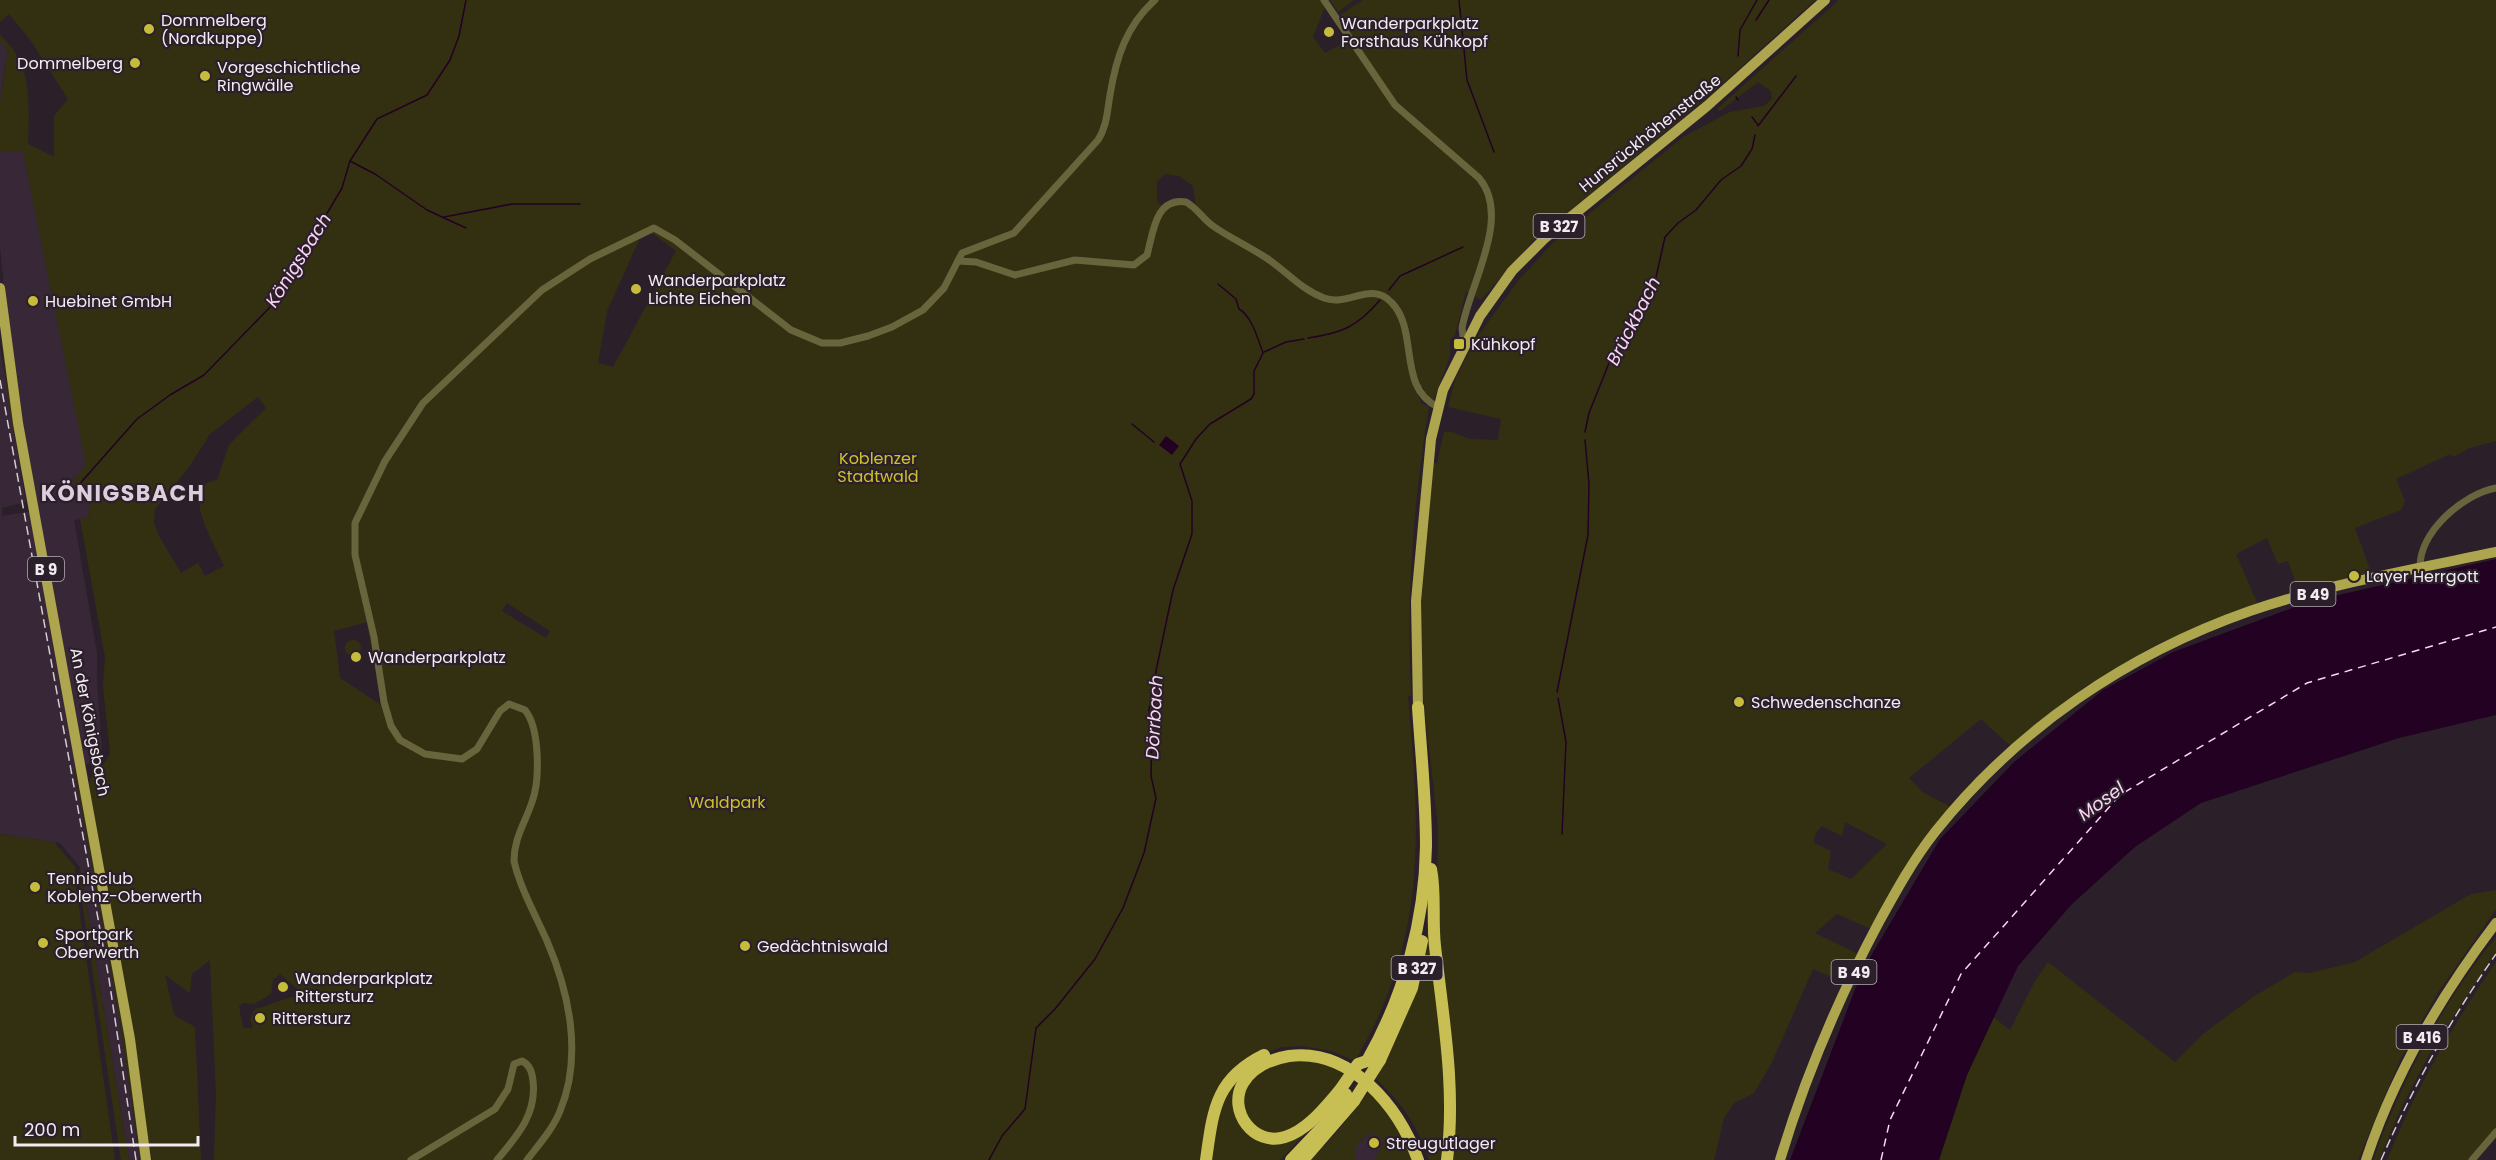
<svg xmlns="http://www.w3.org/2000/svg" width="2496" height="1160" viewBox="0 0 2496 1160" font-family="Poppins,sans-serif">
	<rect width="100%" height="100%" fill="#2b202a"/>
	<g fill="#382736">
		<path d="M0,43L5,44L7,52L0,102Z"/>
		<path d="M0,151H23L87,465L72,481L84,488L90,498L88,518L74,520L97,653V682L102,749L93,762L74,769L120,1023L140,1160H129L80,867L60,843L0,834V346L26,502L2,508V516L38,510L11,353L0,247Z"/>
		<path d="M1370,1132L1385,1140L1374,1160H1355V1148Z"/>
	</g>
	<g fill="#333012" fill-rule="evenodd">
		<path d="M0,0H1327L1339,16L1363,0H1815L1710,95L1533,241L1481,300L1466,291L1455,335L1450,340V357L1433,401L1427,397L1423,387L1416,390L1421,403L1429,407C1413,503 1406,599 1411,696H1408C1420,832 1428,938 1355,1061L1332,1051L1303,1046L1282,1047L1257,1056L1229,1077L1203,1160H214L216,1093L210,960L192,974L190,993L165,975L174,1015L195,1027L201,1160H152L89,784L93,772L104,764L110,753L103,686L105,657L80,519L88,518L90,498L81,495L84,488L72,481L86,465L23,152L0,151V102L7,53L5,45L0,43V35C33,64 29,103 28,144L54,157V116L68,99L31,41L9,14L0,22ZM1325,7L1349,40L1325,53L1313,37ZM1165,174L1179,176L1193,186L1196,205L1178,199L1162,206L1157,201V182ZM652,233L676,251L613,367L598,363L607,311L640,238ZM258,397L266,408L229,445L217,480C177,485 215,544 224,566L205,576L198,563L181,573L159,536L154,523L155,509L189,467L210,434ZM507,603L550,631L546,638L502,611ZM367,622L381,705L340,678L334,631ZM280,974L298,990L296,996C281,999 269,1006 255,1009L250,1018L253,1028H243L239,1006L243,1003L254,1004L271,994L273,980Z"/>
		<path d="M1330,0H1354L1338,12Z"/>
		<path d="M1839,0H2496V441L2469,448L2453,457L2450,454L2396,479L2405,501L2401,510L2355,528L2371,572L2357,576L2356,574L2351,575V578L2300,593L2288,561L2278,564L2267,538L2236,554L2258,605L2159,643L2083,688L2012,747L1981,719L1909,778L1922,792L1951,807L1871,929L1837,914L1815,933L1858,954L1843,982L1813,969L1772,1062L1754,1093L1734,1103L1724,1118L1714,1160H1449L1437,903L1438,827L1423,696L1420,605L1433,463H1437L1444,432H1452L1469,439L1498,440L1501,419L1448,407L1455,380L1475,340L1518,281L1551,245L1683,137L1730,112L1764,106L1772,99L1771,91L1758,82L1720,111L1717,109ZM1845,822L1887,844L1851,879L1828,869L1831,851L1814,843L1815,834L1822,826L1842,836Z"/>
		<path d="M0,331L28,503L10,413Z"/>
		<circle cx="353" cy="648" r="8"/>
		<path d="M78,767L128,1042L143,1160H140L120,1023L74,768Z"/>
		<path d="M0,834L54,842L75,867V881L115,1160H0Z"/>
		<path d="M80,867L129,1160H121L79,881Z"/>
		<path d="M2496,890V909L2437,994L2400,1060L2358,1160H1939L1967,1075L1993,1017L2010,1030L2035,981L2048,962L2175,1062L2203,1034L2253,997L2295,972L2310,973L2355,962L2471,894Z"/>
		<path d="M1429,924L1445,1057L1442,1160H1429C1419,1128 1402,1102 1376,1079C1402,1033 1419,976 1429,924Z"/>
		<path d="M2496,937V951L2428,1056L2401,1108L2379,1160H2373C2402,1080 2442,1003 2496,937Z"/>
		<path d="M2496,962V1137L2476,1160H2387C2415,1090 2453,1025 2496,962Z"/>
		<path d="M1303,1058L1348,1072L1339,1085L1297,1129L1267,1136L1248,1123L1242,1094L1260,1069Z"/>
		<path d="M1240,1073L1237,1094L1257,1137L1313,1126L1280,1160H1208L1213,1120Z"/>
		<path d="M1370,1090L1390,1111L1416,1160H1374L1385,1140L1370,1132L1355,1148V1160H1311L1337,1132Z"/>
	</g>
	<g fill="#230122">
		<path d="M1166,436L1179,446L1172,455L1159,445Z"/>
		<path d="M2496,559V715L2399,738L2201,803L2135,847L2072,904L2018,966L1967,1075L1939,1160H1790L1862,971L1940,839L2014,762L2103,690L2173,652L2308,602Z"/>
	</g>
	<g fill="none" stroke-linecap="round" stroke-linejoin="round">
		<g stroke="#230122" stroke-width="1.5">
			<path d="M1459,0L1467,80L1494,152"/>
			<path d="M1756,20L1769,0"/>
			<path d="M1738,56L1740,30L1757,0"/>
			<path d="M1736,97L1738,100"/>
			<path d="M1752,117L1758,125"/>
			<path d="M1758,126L1796,76"/>
			<path d="M350,161L375,174L427,210L466,228"/>
			<path d="M444,217L512,204H580"/>
			<path d="M1389,290L1400,276L1463,247"/>
			<path d="M1308,338C1342,333 1357,327 1380,300"/>
			<path d="M1264,352L1286,342L1304,339"/>
			<path d="M1132,424L1154,442"/>
			<path d="M1585,432L1589,413L1619,338L1631,325L1656,277L1665,237L1678,223L1696,210L1721,180L1741,166L1752,149L1755,135"/>
			<path d="M76,488L137,419L170,395L204,375L274,303L342,188L350,161L377,119L427,95L450,60L459,36L466,0"/>
			<path d="M1557,692L1588,535L1589,484L1585,440"/>
			<path d="M1558,698L1566,742L1562,834"/>
			<path d="M989,1160L1002,1136L1025,1109L1036,1028L1055,1009L1095,959L1123,908L1144,853L1156,798L1151,776L1152,734L1149,710L1152,690L1173,590L1192,534V501L1180,464L1196,439L1210,424L1251,399L1254,394V371L1263,353C1258,340 1252,316 1239,309L1236,299L1218,284"/>
		</g>
		<path stroke="#fbd4f7" stroke-width="1.5" stroke-dasharray="8 6" stroke-linecap="butt" d="M1881,1160L1890,1120L1961,974L2120,795L2307,683L2496,627"/>
		<g stroke="#68653d" stroke-width="7">
			<path d="M1324,0L1395,105L1479,178C1512,217 1470,283 1462,328L1463,336L1468,338"/>
			<path d="M958,261L976,262L1015,275L1075,260L1134,265L1147,255C1153,234 1155,197 1186,202C1197,208 1203,219 1213,226C1230,238 1250,247 1268,259C1287,272 1302,290 1324,298C1349,307 1371,280 1392,303C1419,331 1397,388 1438,407"/>
			<path d="M2420,568C2419,532 2463,494 2496,488"/>
			<path d="M411,1160L495,1109L508,1089L514,1064L522,1061C530,1065 532,1072 533,1081C537,1114 517,1136 497,1160"/>
			<path d="M527,1160C539,1144 553,1129 560,1111C583,1056 569,992 547,941C536,916 520,888 514,861C514,838 525,823 532,802C540,781 540,728 525,710L509,704L500,711L477,749L462,759L425,754L400,740L391,726L384,702L374,637L355,555V523L385,461L423,403L542,290L590,259L654,228L675,240L791,330L822,343H840L868,336L892,327L923,310L944,288L962,253L1014,233L1098,140C1107,126 1107,112 1110,95C1116,58 1126,26 1155,0"/>
			<path d="M2472,1160L2496,1132"/>
		</g>
		<g stroke="#ada64e" stroke-width="10">
			<path d="M0,288L18,423L130,1039L146,1160"/>
			<path d="M1418,707L1416,601L1431,439L1443,390L1480,316L1512,271L1545,238L1707,106L1825,0"/>
			<path d="M1780,1160C1805,1077 1838,999 1879,922C1896,891 1913,860 1935,832C2017,729 2127,654 2250,611C2329,584 2414,569 2496,552"/>
			<path d="M2366,1160C2394,1075 2442,994 2496,923"/>
		</g>
		<g stroke="#c8bf54" stroke-width="12">
			<path d="M1431,869C1436,894 1432,920 1435,946C1443,1018 1456,1087 1447,1160"/>
			<path d="M1380,1060L1412,988L1422,941"/>
			<path d="M1367,1061C1404,996 1425,921 1426,846C1426,800 1421,753 1418,707"/>
			<path d="M1340,1090C1325,1107 1308,1130 1285,1137C1254,1147 1227,1111 1243,1083C1253,1067 1271,1059 1289,1056C1351,1048 1399,1107 1418,1160"/>
			<path d="M1206,1160C1213,1111 1215,1079 1264,1055"/>
			<path d="M1291,1160L1328,1121L1346,1094"/>
			<path d="M1303,1160L1354,1101"/>
		</g>
		<g stroke="#d4ccd3" stroke-width="1.5" stroke-dasharray="9 4.5" stroke-linecap="butt">
			<path d="M0,380L109,979L136,1160"/>
			<path d="M2381,1160C2413,1087 2450,1020 2496,954"/>
		</g>
		<g stroke="#c8bf54" stroke-width="12">
			<path d="M1340,1090L1358,1064L1367,1061"/>
			<path d="M1354,1101L1380,1060"/>
		</g>
	</g>
	<g fill="#c6bc3c" stroke="#2b202a" stroke-width="2">
		<circle cx="149" cy="29" r="6"/>
		<circle cx="1329" cy="32" r="6"/>
		<circle cx="135" cy="63" r="6"/>
		<circle cx="205" cy="76" r="6"/>
		<circle cx="636" cy="289" r="6"/>
		<circle cx="33" cy="301" r="6"/>
		<rect x="1453" y="338" width="12" height="12" rx="3"/>
		<circle cx="2354" cy="576" r="6"/>
		<circle cx="356" cy="657" r="6"/>
		<circle cx="1739" cy="702" r="6"/>
		<circle cx="35" cy="887" r="6"/>
		<circle cx="43" cy="943" r="6"/>
		<circle cx="745" cy="946" r="6"/>
		<circle cx="283" cy="987" r="6"/>
		<circle cx="260" cy="1018" r="6"/>
		<circle cx="1374" cy="1143" r="6"/>
	</g>
	<g text-anchor="middle" dominant-baseline="central" stroke-width="4.5" stroke-linejoin="round" paint-order="stroke">
		<g fill="#2b202a" stroke="#b7aeb6" stroke-width="1.5">
			<rect x="1533.5" y="214" width="51" height="24" rx="4.5"/>
			<rect x="28" y="557" width="36" height="24" rx="4.5"/>
			<rect x="2290.5" y="582" width="45" height="24" rx="4.5"/>
			<rect x="1391.5" y="956" width="51" height="24" rx="4.5"/>
			<rect x="1831.5" y="960" width="45" height="24" rx="4.5"/>
			<rect x="2396.5" y="1025" width="51" height="24" rx="4.5"/>
		</g>
		<g font-size="15" font-weight="bold" fill="#f3ebf2">
			<text x="1559" y="226">B 327</text>
			<text x="46" y="569">B 9</text>
			<text x="2313" y="594">B 49</text>
			<text x="1417" y="968">B 327</text>
			<text x="1854" y="972">B 49</text>
			<text x="2422" y="1037">B 416</text>
		</g>
		<g font-size="16" fill="#f3ebf2" stroke="#2b202a" text-anchor="start">
			<text x="161" y="20">Dommelberg<tspan x="161" dy="18">(Nordkuppe)</tspan></text>
			<text x="1341" y="23">Wanderparkplatz<tspan x="1341" dy="18">Forsthaus Kühkopf</tspan></text>
			<text x="123" y="63" text-anchor="end">Dommelberg</text>
			<text x="217" y="67">Vorgeschichtliche<tspan x="217" dy="18">Ringwälle</tspan></text>
			<text x="648" y="280">Wanderparkplatz<tspan x="648" dy="18">Lichte Eichen</tspan></text>
			<text x="45" y="301">Huebinet GmbH</text>
			<text x="1471" y="344">Kühkopf</text>
			<text x="2366" y="576">Layer Herrgott</text>
			<text x="368" y="657">Wanderparkplatz</text>
			<text x="1751" y="702">Schwedenschanze</text>
			<text x="47" y="878">Tennisclub<tspan x="47" dy="18">Koblenz-Oberwerth</tspan></text>
			<text x="55" y="934">Sportpark<tspan x="55" dy="18">Oberwerth</tspan></text>
			<text x="757" y="946">Gedächtniswald</text>
			<text x="295" y="978">Wanderparkplatz<tspan x="295" dy="18">Rittersturz</tspan></text>
			<text x="272" y="1018">Rittersturz</text>
			<text x="1386" y="1143">Streugutlager</text>
		</g>
		<g font-size="16" fill="#f3ebf2" stroke="#2b202a">
			<text transform="translate(1650 133) rotate(-39)">Hunsrückhöhenstraße</text>
			<text transform="translate(90 722) rotate(79)">An der Königsbach</text>
		</g>
		<g font-size="16" fill="#cec229" stroke="#2b202a">
			<text x="878" y="458">Koblenzer<tspan x="878" dy="18">Stadtwald</tspan></text>
			<text x="727" y="802">Waldpark</text>
		</g>
		<g font-size="18" font-style="italic" fill="#fbd4f7" stroke="#2b202a">
			<text transform="translate(298 260) rotate(-58)">Königsbach</text>
			<text transform="translate(1633 321) rotate(-63)">Brückbach</text>
			<text transform="translate(1154 717) rotate(-87)">Dörrbach</text>
			<text transform="translate(2101 801) rotate(-36)">Mosel</text>
		</g>
		<g font-size="22" font-weight="bold" letter-spacing="1.5" fill="#decedd" stroke="#2b202a">
			<text x="123" y="493">KÖNIGSBACH</text>
		</g>
	</g>
	<path d="M15 1136v9h183v-9" fill="none" stroke="#f3ebf2" stroke-width="3"/>
	<text x="24" y="1136" font-size="18" fill="#f3ebf2" stroke="#2b202a" stroke-width="4.5" paint-order="stroke">200 m</text>
</svg>
